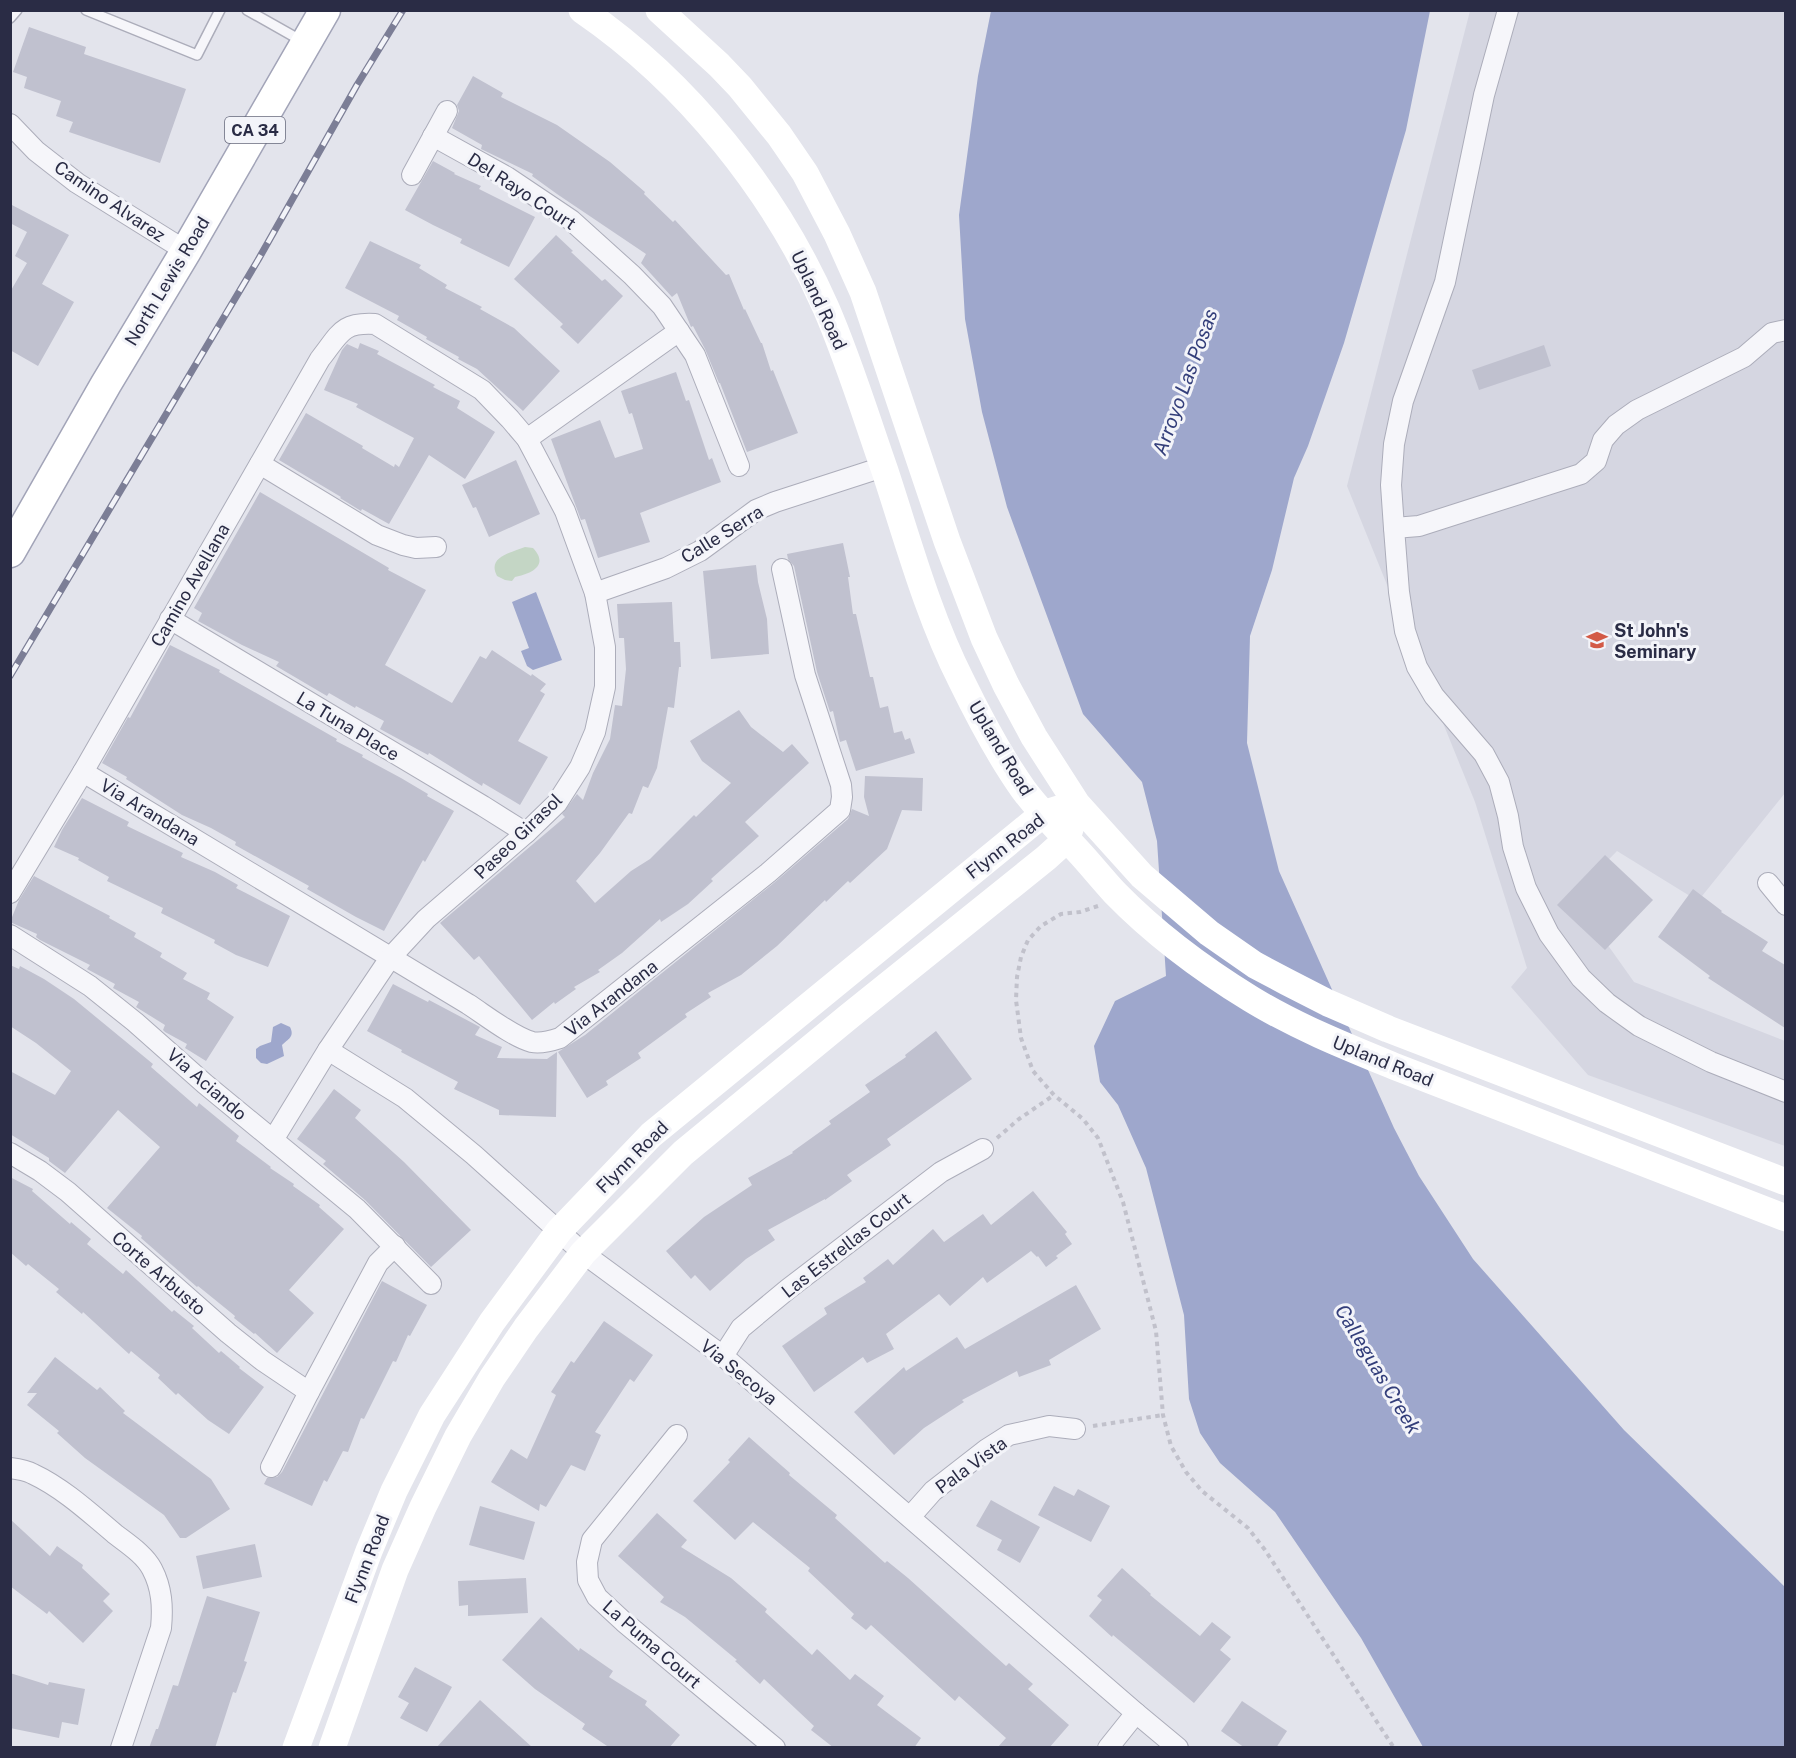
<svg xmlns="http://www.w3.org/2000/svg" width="1796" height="1758" viewBox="0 0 1796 1758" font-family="'Public Sans',sans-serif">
	<rect width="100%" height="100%" fill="#e3e4ec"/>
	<path fill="#d5d6e1" d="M1470,11H1785V793L1698,901L1617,851L1573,896L1634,982L1785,1041V1146L1588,1075L1511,987L1527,968L1475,802L1347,486Z"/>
	<path fill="#c4d6c5" d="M525,547L533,548C550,566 530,574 515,577L512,581L505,580L497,576C487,557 510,553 525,547Z"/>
	<g fill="#9ea7cc">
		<path d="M991,11H1430L1406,130L1344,343L1308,446L1294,478L1272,570L1250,636L1247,743L1279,871L1394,1128L1419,1176L1473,1259L1624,1430L1785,1587V1747H1423L1361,1638L1275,1512L1220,1463L1200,1433L1189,1399L1184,1315L1146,1168L1118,1105L1100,1082L1094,1046L1115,1001L1166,976L1157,841L1142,782L1083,714L1007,507L982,412L965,319L959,215L978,76Z"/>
		<path d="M536,592L562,660L533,670L527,666L521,651L529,648L512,602Z"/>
		<path d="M281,1023L290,1027C295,1037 288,1039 282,1045L284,1056L267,1064L261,1063L256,1058V1049L260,1046L271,1042L273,1027Z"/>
	</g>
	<g fill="#c0c1cf">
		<path d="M29,27L86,47L84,54L186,89L160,163L69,132L73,122L56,116L61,101L24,88L27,77L13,72Z"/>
		<path d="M473,76L503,93L501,97L557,125L610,162L645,192L644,194L673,222L675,220L726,275L729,274L744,310L745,309L761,343H762L771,371L773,370L798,433L747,452L720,383H719L705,349L693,326L691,327L677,293L672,297L641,263L646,254L557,194L532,176L533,174L481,149L482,145L452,128L459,111L457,105Z"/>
		<path d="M433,161L455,173L454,174L481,186L479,189L535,217L509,267L460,243L462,239L433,225L405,210Z"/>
		<path d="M10,204L69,235L42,284L74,302L38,366L10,350V292L27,263L15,256L27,232L10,223Z"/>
		<path d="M556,235L573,251L571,252L602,281L605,279L623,296L578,344L560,327L563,324L514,279Z"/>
		<path d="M370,241L421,265L419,268L447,285L445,288L482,307L480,309L514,328L560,371L523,411L477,369L458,359L459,357L426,339L427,337L397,320L399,316L345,288Z"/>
		<path d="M360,343L379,351L377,354L435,385L433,387L460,401L457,408L495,432L465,479L429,455L389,524L362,509L361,511L340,498L341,497L279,460L306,413L363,446L362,448L394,467L395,464L399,467L414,438L356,407L358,404L324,390L342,350L347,344L358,349Z"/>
		<path d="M1544,345L1551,366L1479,390L1472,370Z"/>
		<path d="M676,372L686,401L689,400L709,460L712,458L721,482L640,513L650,542L598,558L585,519L581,520L551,439L600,420L615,458L643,449L632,413L629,414L621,391Z"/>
		<path d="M516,460L540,514L489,537L476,507L473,508L462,485Z"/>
		<path d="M260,492L389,568L388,570L426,590L385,665L452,703L480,656L486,659L492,650L531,676L532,674L546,684L540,691L545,694L518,741L548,757L520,805L483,783L482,786L429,753L428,755L380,729L384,721L356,706L355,708L329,693L327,696L276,666L279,662L242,645L198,621L202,613L194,608Z"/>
		<path d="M843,543L850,577H848L853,614H856L870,677H873L880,708L888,706L894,733L902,731L905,740L910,738L915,753L856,771L846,740L840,742L833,711L830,712L817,672L794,566L788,559L787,554Z"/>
		<path d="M756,565L758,582L767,619L769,654L711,659L703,571Z"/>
		<path d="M672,602L674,642H680L681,667H679L674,708L668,707L657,768L648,788L643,786L632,814L629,813L600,853L576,881L595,903L631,871L650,859L694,815L696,817L731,783L702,761L690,741L739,710L751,727L783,752L792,744L809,763L745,822L759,836L711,879L713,881L688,904L661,922L660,919L622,953L598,970L600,972L574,987L576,989L555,1004L554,1002L532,1020L479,956L474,960L440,923L565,817L562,814L577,794L583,800L593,773L610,739L615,705L622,706L626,669L624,638H619L617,604Z"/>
		<path d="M170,645L220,670L219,672L337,739L336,741L363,755L362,757L401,778L428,794L427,796L454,811L425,862L423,860L384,931L356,917L307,889L309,886L235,845L236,842L211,828L182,815L126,779L127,777L102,763L128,717L130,718Z"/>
		<path d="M865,776L923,778L922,811L902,810L887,849L850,883L848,881L826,902L825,900L777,946L741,975L708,993L711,997L685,1014L687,1017L638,1053L641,1058L606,1081L608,1085L587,1098L558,1052L585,1035L775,882L848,819L852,809L869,816L864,797Z"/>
		<path d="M82,798L129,822L127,826L183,853L181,857L215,872L238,885L236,888L290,916L268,967L236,955L214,943L215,940L161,913L163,908L107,881L109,877L78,860L79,858L54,847L62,830Z"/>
		<path d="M1605,855L1653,900L1605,950L1557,905Z"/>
		<path d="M34,876L110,916L109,918L136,933L134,937L162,953L160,957L187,973L183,979L210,993L207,999L234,1017L206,1061L185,1048L187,1044L165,1032L163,1030L165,1025L136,1007L139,1002L113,988L115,984L87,969L90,965L40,940L36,937L37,934L10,922L19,900Z"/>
		<path d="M1693,889L1722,911L1721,912L1768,942L1762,951L1785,965V1028L1708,978L1710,976L1658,937Z"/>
		<path d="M10,965L19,969L20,966L44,979L74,999L153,1064L151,1067L197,1107L199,1103L239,1136L236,1141L271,1167L270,1168L294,1184L293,1186L320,1205L319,1207L344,1229L289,1290L314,1313L277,1353L255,1333L254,1334L234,1318L235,1316L198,1286L197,1287L141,1238L142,1236L107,1208L160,1147L118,1110L65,1173L49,1161V1158L10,1134V1071L55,1095L71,1071L36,1043L10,1026Z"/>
		<path d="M393,984L428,1002L429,1000L480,1027L475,1035L502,1047L497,1058L547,1059L557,1052L556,1117L499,1115V1110L454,1089L458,1082L401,1052L402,1050L367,1031Z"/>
		<path d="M936,1031L972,1079L887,1139L891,1145L847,1175L852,1181L825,1200V1199L768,1230L775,1240L746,1259L710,1291L695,1275L691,1279L666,1251L704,1217L752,1185L748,1178L793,1153L792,1152L831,1124L829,1121L870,1092L865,1085L906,1057L905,1055Z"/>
		<path d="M334,1089L361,1110L355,1118L404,1162L471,1230L431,1267L365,1200L323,1164L326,1161L297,1139Z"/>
		<path d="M10,1177L33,1189L32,1191L70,1224L71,1222L91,1239L87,1244L123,1274L126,1270L172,1312L174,1310L194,1326L192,1328L219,1353L221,1351L240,1367L239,1368L264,1387L229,1434L208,1420L178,1393L176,1395L158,1378L160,1375L131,1351L129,1354L83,1312L82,1314L56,1292L59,1289L28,1264L26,1266L10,1252Z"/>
		<path d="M1033,1191L1067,1232L1065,1234L1072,1244L1056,1256L1058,1258L1046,1267L1038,1256L1037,1257L1031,1251L987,1283L983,1277L950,1306L939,1294L886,1334L894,1349L867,1363L863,1357L814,1392L782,1346L827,1314L824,1308L866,1282L863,1278L888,1259L893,1265L933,1229L944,1242L983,1214L991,1225Z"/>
		<path d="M382,1281L427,1305L410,1336L408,1335L396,1362L393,1361L364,1419L361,1418L348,1452L343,1451L327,1482L324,1480L312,1506L264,1484L267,1478L277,1477L282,1472Z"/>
		<path d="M1076,1285L1101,1329L1049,1360L1051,1365L1019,1377L1017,1371L962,1400L964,1402L924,1428L894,1455L854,1412L904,1367L906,1371L957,1337L965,1349Z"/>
		<path d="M604,1321L653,1355L634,1382L630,1379L595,1432L601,1435L585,1471L571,1465L546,1507L540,1504L539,1511L491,1482L511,1449L527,1459L556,1395L551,1392L571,1361L574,1363Z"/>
		<path d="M55,1357L97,1390L100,1387L125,1411L123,1413L211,1479L230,1509L186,1538H180L164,1515L85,1458L57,1433L59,1431L27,1405L37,1393H27Z"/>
		<path d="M749,1437L790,1473L789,1475L837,1515L835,1518L885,1563L887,1561L908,1578L1006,1666L1009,1663L1033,1684L1028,1689L1069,1725L1049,1748H997L1006,1738L959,1696L955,1701L871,1625L866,1630L851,1618L854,1614L808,1571L810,1568L753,1522L735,1540L693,1501L730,1462L728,1460Z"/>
		<path d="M1054,1486L1074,1496L1078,1489L1110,1506L1091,1542L1038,1515Z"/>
		<path d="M991,1500L1040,1527L1020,1563L997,1550L1002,1540L976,1526Z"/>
		<path d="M480,1506L535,1522L524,1560L469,1545Z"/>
		<path d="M657,1513L687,1540L681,1547L731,1578L767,1609L765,1612L812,1655L817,1649L850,1680L855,1674L884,1696L877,1705L921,1738L914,1748H834L811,1730L814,1726L764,1679L760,1684L735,1661L737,1660L685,1617L660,1602L664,1597L618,1556Z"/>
		<path d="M10,1519L50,1556L57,1546L83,1565L82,1568L110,1594L103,1601L113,1611L83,1643L49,1611L47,1614L10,1586Z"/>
		<path d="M255,1544L262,1577L203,1589L196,1556Z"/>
		<path d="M1122,1568L1151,1594L1150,1595L1200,1636L1212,1622L1231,1637L1220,1650L1231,1659L1194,1703L1113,1635L1112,1637L1089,1616L1102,1600L1097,1596Z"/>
		<path d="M526,1578L528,1613L468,1616V1605L459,1606L458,1581Z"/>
		<path d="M207,1596L260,1612L244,1661L247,1662L236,1693L233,1692L215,1748H149L156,1729H158L173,1685L178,1686Z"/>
		<path d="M541,1617L579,1651L580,1648L613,1671L609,1677L647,1701L645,1705L680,1735L669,1748H610L582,1729L585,1724L535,1689L502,1660Z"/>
		<path d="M415,1667L452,1687L427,1732L400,1718L409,1703L398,1697Z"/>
		<path d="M10,1673L48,1685L49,1682L85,1689L78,1725L62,1722L59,1738L10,1728Z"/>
		<path d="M480,1700L533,1748H436Z"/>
		<path d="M1242,1701L1287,1731L1276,1748H1245L1221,1731Z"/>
	</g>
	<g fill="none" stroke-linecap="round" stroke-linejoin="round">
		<defs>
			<g id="lane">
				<path d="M86,10L197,55L220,10"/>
				<path d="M247,10L302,41"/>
				<path d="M10,18L17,10"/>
			</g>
			<g id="street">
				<path d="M1508,10L1484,95L1445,282L1403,401L1394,444L1391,485L1394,528L1399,592L1405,631L1417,667L1434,696L1484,754L1499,782L1508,816L1513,847L1526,888L1549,934L1581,978L1607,1003L1639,1026L1711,1062L1786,1092"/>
				<path d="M10,124L36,151L77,183L186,251"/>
				<path d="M433,136L507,177L571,220L632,275L662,306L695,355L739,466"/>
				<path d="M412,175L447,111"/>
				<path d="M527,439L679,331"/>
				<path d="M260,464L377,535L403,545L416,548L436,547"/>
				<path d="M1394,528L1419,526L1581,474L1596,461L1603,440L1616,425L1637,410L1744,357L1772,333L1786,330"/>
				<path d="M595,593L666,568L700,551L756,510L775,502L883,467"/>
				<path d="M170,619L483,806L526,833"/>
				<path d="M83,772L468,1004C485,1015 513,1037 532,1042C541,1044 551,1041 560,1038L768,873L840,810L842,797L841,785L805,675L782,569"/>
				<path d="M1768,883L1786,905"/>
				<path d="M10,893L83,772L320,359C340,334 341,322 375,324L482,390L510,419L527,439L565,511L595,593L605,647V687L595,732L580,767L557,803L526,833L426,919L390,958L328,1050L273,1140"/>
				<path d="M10,935L90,986L135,1022L205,1084L357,1209L431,1284"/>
				<path d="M328,1050L405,1098L474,1155L583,1253L723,1356L1136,1713L1178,1748"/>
				<path d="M10,1153L40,1171L68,1192L228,1333L263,1361L309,1392"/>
				<path d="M723,1356L741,1328L788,1289L941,1172L983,1149"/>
				<path d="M677,1435L592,1540L587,1562L588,1580L597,1597L624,1622L775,1748"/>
				<path d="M271,1467L309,1392L378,1263L395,1246"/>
				<path d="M10,1468C18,1469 26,1470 33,1474C63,1488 90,1513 115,1534C128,1544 145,1555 152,1569C162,1588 163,1607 161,1628L121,1748"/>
				<path d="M910,1517L933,1491L987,1449L1009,1435L1049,1426L1075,1429"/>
				<path d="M1108,1748L1136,1713"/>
			</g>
			<path id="primary" d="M10,552L106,384L186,251L325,10"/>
		</defs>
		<use href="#lane" stroke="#acadba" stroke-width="12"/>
		<use href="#street" stroke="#acadba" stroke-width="22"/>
		<use href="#primary" stroke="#a2a4b8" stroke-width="33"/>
		<g stroke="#c1c1cb" stroke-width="4" stroke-dasharray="4.5 4.5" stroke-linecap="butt">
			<path d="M1098,906L1080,912L1061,914L1041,926L1028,940L1021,957L1017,977L1016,1000L1021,1038L1033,1071L1054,1095L1083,1119L1098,1138L1123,1202L1156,1331L1163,1415L1171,1446L1186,1472L1202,1491L1248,1528L1265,1550L1394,1748"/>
			<path d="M997,1138L1019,1119L1054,1095"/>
			<path d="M1093,1426L1163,1415"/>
		</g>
		<use href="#lane" stroke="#f6f6fa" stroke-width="9"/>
		<use href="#street" stroke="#f6f6fa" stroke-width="20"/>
		<g stroke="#fff" stroke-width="27">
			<path d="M582,10C687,82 775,192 826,308C849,361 866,417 885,471C908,541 928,615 961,680C979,717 999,755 1023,789C1039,811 1059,830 1078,851C1091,865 1102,879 1115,893C1155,934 1202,969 1251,999C1297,1027 1347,1047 1396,1067L1786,1218"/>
			<path d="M659,10L719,65L740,87L779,135L805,173L837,234L863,292L947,541L984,638L1006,685L1034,737L1077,804L1142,876L1209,933L1255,965L1287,982L1328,1003L1388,1029L1786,1182"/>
			<path d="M296,1748L369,1551L394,1491L432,1415L492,1322L559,1231L651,1135L1043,814L1059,809"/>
			<path d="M332,1748L395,1570L423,1507L458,1436L492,1378L526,1328L583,1253L683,1153L847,1018L1046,858L1067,839L1072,822"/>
		</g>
		<use href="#primary" stroke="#fff" stroke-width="30"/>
		<defs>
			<path id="rail" d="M10,676L258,260L357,85L403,10"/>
		</defs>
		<use href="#rail" stroke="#7c7e96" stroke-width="7"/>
		<use href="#rail" stroke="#f3f4f9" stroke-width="4.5" stroke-dasharray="14" stroke-linecap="butt"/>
	</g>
	<defs>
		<symbol id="university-bare" viewBox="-9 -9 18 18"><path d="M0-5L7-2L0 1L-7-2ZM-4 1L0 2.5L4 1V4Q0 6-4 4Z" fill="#d35a46" stroke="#f3f4f9" stroke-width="2.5" paint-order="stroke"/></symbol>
	</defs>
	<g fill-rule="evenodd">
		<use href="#university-bare" x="1582" y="625" width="30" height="30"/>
	</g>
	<g text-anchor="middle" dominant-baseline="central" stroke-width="6" stroke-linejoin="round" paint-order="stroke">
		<rect fill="#f3f4f9" stroke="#66687b" stroke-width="1.5" x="225" y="117" width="60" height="26" rx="4.5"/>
		<g font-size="16" font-weight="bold" fill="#2a2c45">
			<text x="255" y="130">CA 34</text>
		</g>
		<g font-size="18" fill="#2a2c45" stroke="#f3f4f9">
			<text transform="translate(522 191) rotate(33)">Del Rayo Court</text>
			<text transform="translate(110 201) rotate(34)">Camino Alvarez</text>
			<text transform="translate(167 281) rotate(-59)">North Lewis Road</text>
			<text transform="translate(819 300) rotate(65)">Upland Road</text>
			<text transform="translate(722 534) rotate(-32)">Calle Serra</text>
			<text transform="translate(190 585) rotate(-60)">Camino Avellana</text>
			<text transform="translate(348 726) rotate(31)">La Tuna Place</text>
			<text transform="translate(1001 748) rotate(59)">Upland Road</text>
			<text transform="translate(150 812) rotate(31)">Via Arandana</text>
			<text transform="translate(518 836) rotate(-44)">Paseo Girasol</text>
			<text transform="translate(1005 846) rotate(-38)">Flynn Road</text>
			<text transform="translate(611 998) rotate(-38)">Via Arandana</text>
			<text transform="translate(1383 1061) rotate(22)">Upland Road</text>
			<text transform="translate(207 1084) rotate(41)">Via Aciando</text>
			<text transform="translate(632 1157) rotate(-45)">Flynn Road</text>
			<text transform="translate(846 1245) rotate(-38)">Las Estrellas Court</text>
			<text transform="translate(159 1273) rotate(41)">Corte Arbusto</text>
			<text transform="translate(739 1372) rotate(39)">Via Secoya</text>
			<text transform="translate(971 1465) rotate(-36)">Pala Vista</text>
			<text transform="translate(367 1559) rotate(-69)">Flynn Road</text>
			<text transform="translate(652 1644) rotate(41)">La Puma Court</text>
		</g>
		<g font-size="18" font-weight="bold" fill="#2a2c45" stroke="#f3f4f9" text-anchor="start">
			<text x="1614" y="630">St John's<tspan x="1614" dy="21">Seminary</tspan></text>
		</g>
		<g font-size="20" font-style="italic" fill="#333e7a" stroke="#f3f4f9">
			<text transform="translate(1185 382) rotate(-70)">Arroyo Las Posas</text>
			<text transform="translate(1378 1369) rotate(59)">Calleguas Creek</text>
		</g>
	</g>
	<rect width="1796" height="1758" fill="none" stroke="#2a2c45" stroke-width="24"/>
</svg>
